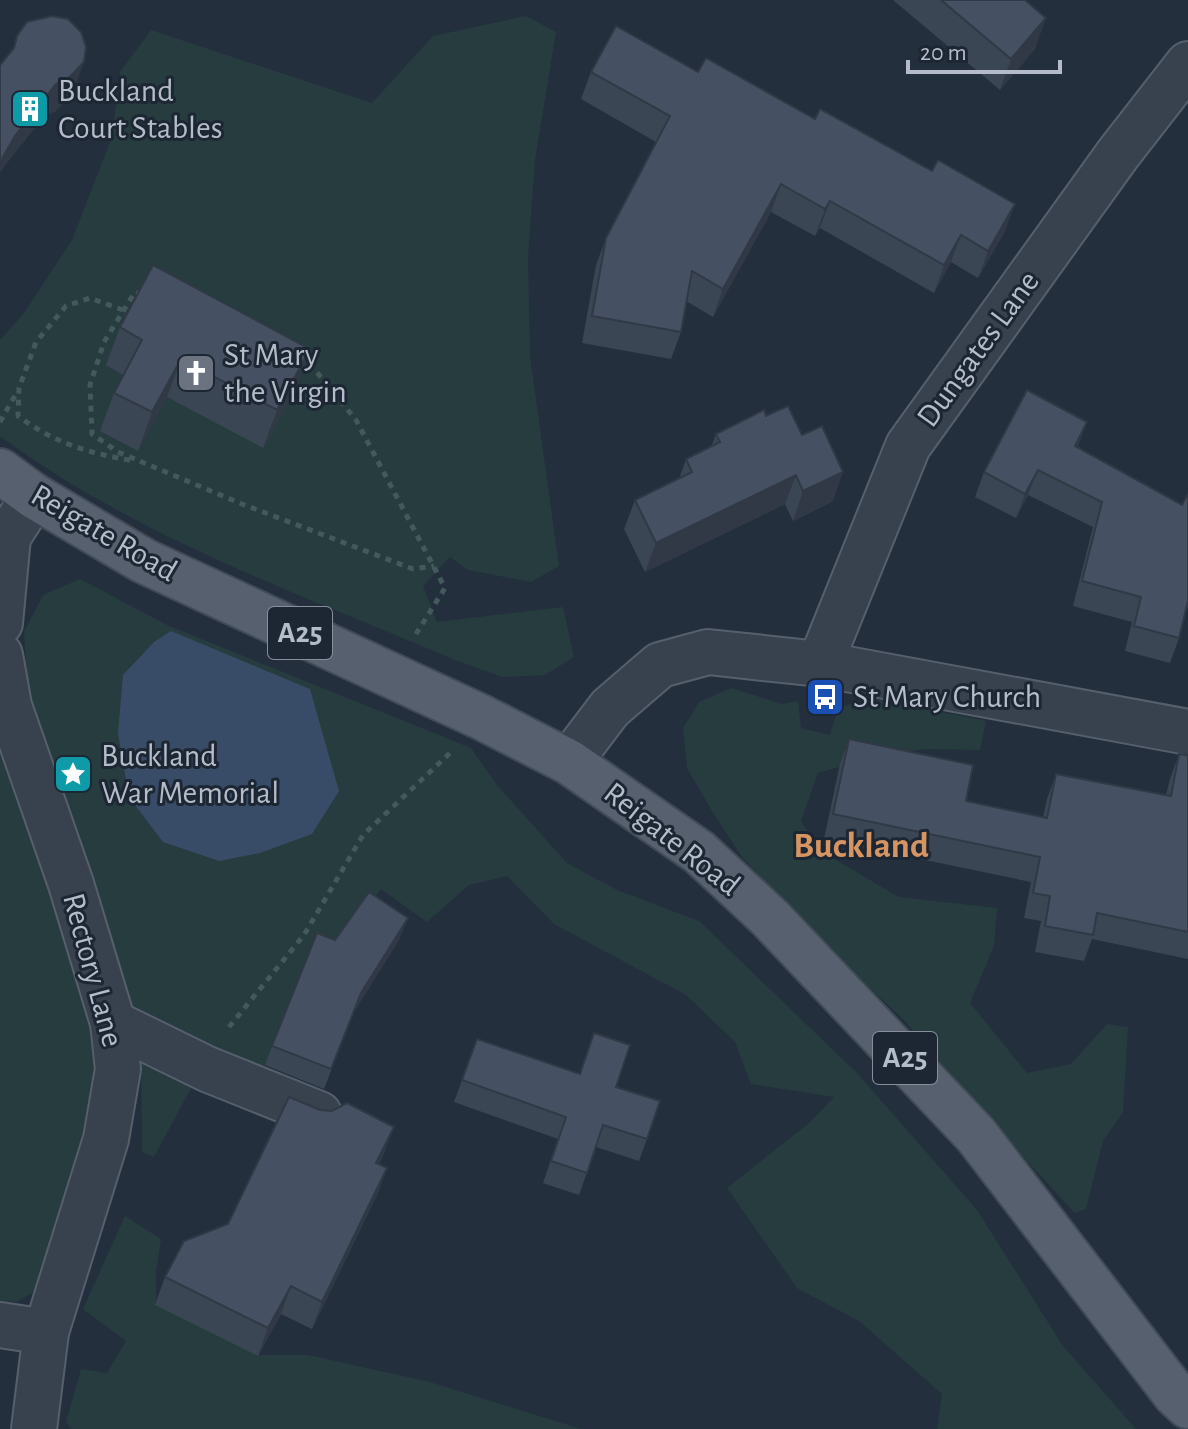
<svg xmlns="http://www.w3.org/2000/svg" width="1188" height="1429" viewBox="0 0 1188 1429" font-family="'Alegreya Sans',sans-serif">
	<rect width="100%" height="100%" fill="#242f3e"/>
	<g fill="#263c3f">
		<path d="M526,16L556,32L535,160L528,257L530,356L559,566L531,582L468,570L450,557L423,586L437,622L563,607L574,657L545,675L502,677L455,660C300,594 136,537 0,436V340L24,313L72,240L112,137L120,72L151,30L372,103L433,36Z"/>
		<path d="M80,579L167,625L471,748L497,785L567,863L617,890L699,921L857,1073L977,1210L1063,1346L1136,1429H937L942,1394L859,1321L797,1288L727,1188L809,1123L834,1097L751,1084L735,1042L686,995L554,924L507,876L469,885L427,922L381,889L362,912L328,959L310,953L262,1073L211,1051L154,1157L142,1152L141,1053L38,741L27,685L24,632L43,595Z"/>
		<path d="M731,688L782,704L798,701L801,728L830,735L838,708L870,698L986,721L980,750L927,749L879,755L818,773L801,821L819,850L899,897L997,908L994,946L970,1003L1027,1073L1071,1064L1107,1024L1128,1027L1123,1112L1103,1141L1086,1209L1075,1213L988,1119L904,1020L831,952L742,857L712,811L687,768L683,728L699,702Z"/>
		<path d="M0,746L61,921L100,1066L92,1142L44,1286L16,1302L0,1301Z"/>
		<path d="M125,1216L161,1239L156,1272V1305L258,1355H308L430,1382L581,1429H71L66,1422L81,1369L107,1373L126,1341L83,1309Z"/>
	</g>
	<path fill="#394c67" d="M171,631L310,689L339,791L312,834L260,853L219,861L163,842L129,797L118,733L123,675L154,642Z"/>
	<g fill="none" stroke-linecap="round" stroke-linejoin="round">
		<defs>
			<g id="minor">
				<path d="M0,623L8,537L34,496"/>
				<path d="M0,655L9,706L71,884L113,1023L118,1069L106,1139L46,1332L34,1429"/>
				<path d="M820,664L908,446L1118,154L1188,64"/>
				<path d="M569,762L610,708L660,665L708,652L820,664L1188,732"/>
				<path d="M113,1023L207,1069L319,1114"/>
				<path d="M0,1325L46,1332"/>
			</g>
			<path id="major" d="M0,471L34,496L144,561L481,717L569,762L699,852L770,918L976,1135L1175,1394L1188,1406"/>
		</defs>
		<use href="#minor" stroke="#565f6c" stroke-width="48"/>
		<use href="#major" stroke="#414a57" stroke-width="48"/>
		<g stroke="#44595c" stroke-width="5" stroke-dasharray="6 6" stroke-linecap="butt">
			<path d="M142,294L135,292L104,342L90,385L92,434L118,452L242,504L413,569L434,566"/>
			<path d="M123,310L90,298L66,306L36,342L19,388L18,416C56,444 89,453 134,461"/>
			<path d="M302,354L356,420L445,588L416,634"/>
			<path d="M0,422L17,392"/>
			<path d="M229,1027L304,935L363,835L450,753"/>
		</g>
		<use href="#minor" stroke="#38414e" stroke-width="44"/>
		<use href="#major" stroke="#56606e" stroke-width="44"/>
	</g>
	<g fill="#3b4654">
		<path d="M893,0H1025L1035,49L1000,90Z"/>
		<path d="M591,72H698L1005,231L978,278L951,262L934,293L820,228L815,236L771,212L713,317L686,301L681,332L671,359L582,343L596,265L606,238L656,142L581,99Z"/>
		<path d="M120,327L310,349L296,387L263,448L167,397L138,451L100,431L114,393L123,375L106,365Z"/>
		<path d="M766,416L833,501L793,521L785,504L645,572L624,529L635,500L679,479L686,459L711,447L716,434Z"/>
		<path d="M1078,447L1182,505L1188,494V608H1186L1179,638L1170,663L1125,651L1132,622L1073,606L1093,527L1028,495L1016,518L975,497L984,472Z"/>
		<path d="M849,739L966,801L1043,817L1047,799L1056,774L1166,795L1170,779L1179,754L1188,755V959L1092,939L1084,961L1035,952L1041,921L1024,918L1031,882L824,839L840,764Z"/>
		<path d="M400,938L354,1012L324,1089L265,1065L272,1046L335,940Z"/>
		<path d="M477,1039L616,1087L647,1139L639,1161L596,1147L579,1195L543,1183L558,1139L454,1102Z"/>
		<path d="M384,1154L379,1164L387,1168L377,1195L312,1329L281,1314L258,1356L155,1305L165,1277L228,1224Z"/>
	</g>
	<g fill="#303945">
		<path d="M1046,18L1035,49L1000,90L1011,59Z"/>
		<path d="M84,62L73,93L55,112L45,115L4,167L0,173V162L15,136L56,84Z"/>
		<path d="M781,184L771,212L713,317L723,289Z"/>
		<path d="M830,201L820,228L815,236L825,209Z"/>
		<path d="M1015,204L1005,231L978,278L988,251Z"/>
		<path d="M961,235L951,262L934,293L944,265Z"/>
		<path d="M310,349L296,387L263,448L277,410Z"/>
		<path d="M181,359L167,397L138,451L152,412Z"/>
		<path d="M1087,422L1078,447L1075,446Z"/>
		<path d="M1038,470L1028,495L1016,518L1025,494Z"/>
		<path d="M843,472L833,501L793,521L803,491Z"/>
		<path d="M796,475L785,504L645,572L656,543Z"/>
		<path d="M408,918L400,938L354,1012L324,1089L361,993Z"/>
		<path d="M394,1127L384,1154L366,1190L376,1163Z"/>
		<path d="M387,1168L377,1195L312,1329L322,1302Z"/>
		<path d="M291,1286L281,1314L258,1356L268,1328Z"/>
	</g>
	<g fill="#455162" stroke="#303945" stroke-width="2">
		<path d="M941,0H1025L1046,18L1011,59Z"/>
		<path d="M52,16L68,19L81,32L86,47L84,62L66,81L56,84L15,136L0,162V65L14,48L17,36L27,22Z"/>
		<path d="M616,26L698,72L706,58L815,119L820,109L932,171L938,160L1015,204L988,251L961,235L944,265L830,201L825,209L781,184L723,289L692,271L681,332L592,316L606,238L670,116L591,72Z"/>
		<path d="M153,265L310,349L277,410L181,359L152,412L114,393L142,340L120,327Z"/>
		<path d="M1027,390L1087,422L1075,446L1182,505L1188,494V601L1179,638L1134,626L1141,597L1082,581L1102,502L1038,470L1025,494L984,472Z"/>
		<path d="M788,406L802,435L822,426L843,472L803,491L796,475L656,543L635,500L692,472L686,459L720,442L716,434L764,410L766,416Z"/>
		<path d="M849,739L973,765L966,801L1047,818L1056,774L1171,796L1179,754L1188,755V932L1097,913L1093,935L1045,926L1050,896L1033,893L1040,857L833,814Z"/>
		<path d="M369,892L408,918L361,993L331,1069L272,1046L317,933L335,940Z"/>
		<path d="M594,1033L630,1045L616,1087L660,1101L647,1139L603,1125L587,1173L551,1161L566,1117L462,1080L477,1039L580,1074Z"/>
		<path d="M289,1097L320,1110L332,1111L347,1103L394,1127L376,1163L387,1168L322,1302L291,1286L268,1328L165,1277L184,1241L228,1224Z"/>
	</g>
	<defs>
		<symbol id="building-square" viewBox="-11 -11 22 22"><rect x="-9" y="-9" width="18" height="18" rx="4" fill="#0f9aa8" stroke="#1d2633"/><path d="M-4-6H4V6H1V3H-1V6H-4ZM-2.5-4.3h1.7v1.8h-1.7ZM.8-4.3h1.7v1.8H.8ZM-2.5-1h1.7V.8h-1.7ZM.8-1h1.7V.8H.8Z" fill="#fff"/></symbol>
		<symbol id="church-square" viewBox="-11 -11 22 22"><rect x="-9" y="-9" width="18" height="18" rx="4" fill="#6b7280" stroke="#1d2633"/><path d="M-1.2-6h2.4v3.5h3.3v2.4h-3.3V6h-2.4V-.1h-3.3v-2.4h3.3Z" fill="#fff"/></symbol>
		<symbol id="bus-square" viewBox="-11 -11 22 22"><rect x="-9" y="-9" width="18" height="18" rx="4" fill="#1a4fb4" stroke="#1d2633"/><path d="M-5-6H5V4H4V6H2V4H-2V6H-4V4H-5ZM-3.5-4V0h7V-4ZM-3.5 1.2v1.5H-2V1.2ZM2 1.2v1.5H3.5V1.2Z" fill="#fff"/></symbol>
		<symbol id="sight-square" viewBox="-11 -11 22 22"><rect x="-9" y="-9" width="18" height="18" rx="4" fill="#0f9aa8" stroke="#1d2633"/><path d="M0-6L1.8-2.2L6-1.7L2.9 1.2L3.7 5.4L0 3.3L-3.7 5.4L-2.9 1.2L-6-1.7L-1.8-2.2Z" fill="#fff"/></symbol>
	</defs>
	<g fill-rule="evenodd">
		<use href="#building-square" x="8" y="87" width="44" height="44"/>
		<use href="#church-square" x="174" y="351" width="44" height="44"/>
		<use href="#bus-square" x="803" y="675" width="44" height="44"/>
		<use href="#sight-square" x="51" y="752" width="44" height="44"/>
	</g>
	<g text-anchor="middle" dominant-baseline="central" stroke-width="6" stroke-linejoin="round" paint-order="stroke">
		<g fill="#1d2633" stroke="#878f9c" stroke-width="2">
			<rect x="268" y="607" width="64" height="52" rx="6"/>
			<rect x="873" y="1032" width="64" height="52" rx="6"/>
		</g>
		<g font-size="30" font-weight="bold" fill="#b4bcc9">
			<text x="300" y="633">A25</text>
			<text x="905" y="1058">A25</text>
		</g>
		<g font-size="32" fill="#b4bcc9" stroke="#1d2633" text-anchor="start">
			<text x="58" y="91">Buckland<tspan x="58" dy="37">Court Stables</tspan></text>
			<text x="224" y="355">St Mary<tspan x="224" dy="37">the Virgin</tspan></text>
			<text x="853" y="697">St Mary Church</text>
			<text x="101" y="756">Buckland<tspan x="101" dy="37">War Memorial</tspan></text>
		</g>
		<g font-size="32" fill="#b4bcc9" stroke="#1d2633">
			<text transform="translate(978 349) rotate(-54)">Dungates Lane</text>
			<text transform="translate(104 533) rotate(30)">Reigate Road</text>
			<text transform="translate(672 839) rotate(38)">Reigate Road</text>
			<text transform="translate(93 970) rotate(75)">Rectory Lane</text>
		</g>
		<g font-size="36" font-weight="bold" fill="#d59563" stroke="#1d2633">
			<text x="861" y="846">Buckland</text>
		</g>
	</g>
	<path d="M908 60v12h152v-12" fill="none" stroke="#b4bcc9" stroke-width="4"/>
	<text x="920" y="60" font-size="24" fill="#b4bcc9" stroke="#1d2633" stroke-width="6" paint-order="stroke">20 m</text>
</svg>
